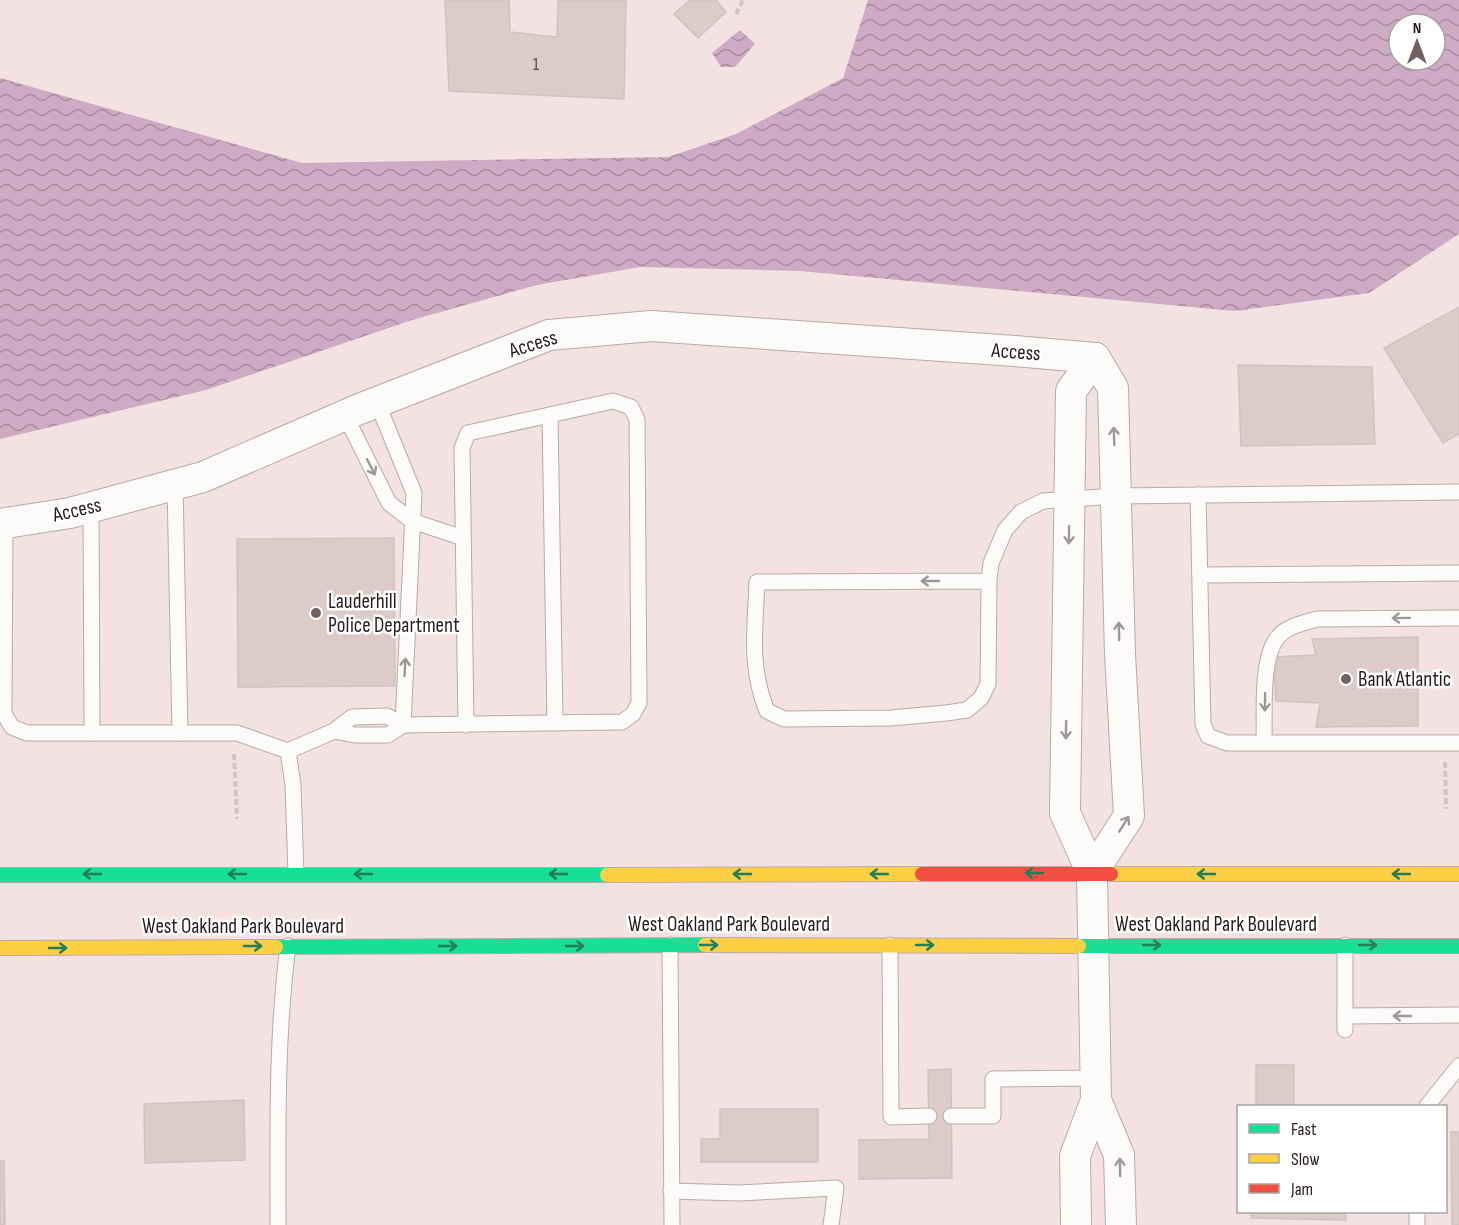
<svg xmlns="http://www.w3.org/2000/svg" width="1459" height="1225" viewBox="0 0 1459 1225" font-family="'Sofia Sans Condensed',sans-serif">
	<defs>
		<pattern id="water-waves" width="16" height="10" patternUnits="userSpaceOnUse" patternTransform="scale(1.5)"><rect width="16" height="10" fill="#ceabc4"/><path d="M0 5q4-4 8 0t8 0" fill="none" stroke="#a78b9f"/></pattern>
	</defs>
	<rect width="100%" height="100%" fill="#f3e2e1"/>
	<g fill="url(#water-waves)" fill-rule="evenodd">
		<path d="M868,0H1459V234L1369,293L1235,311L800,271L640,267L537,285L412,320L206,390L0,439V78L302,163L668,157L736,134L843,78ZM1399,24H1435V60H1399Z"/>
		<path d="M740,30L755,44L735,67H721L712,53Z"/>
	</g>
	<g fill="#ddcbc7" stroke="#cfc3c0" stroke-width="1.5">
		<path d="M445,0H509L510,32L557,37L558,0H626L624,99L449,91Z"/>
		<path d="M690,0H716L726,12L698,38L674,14Z"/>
		<path d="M1459,307V434L1443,443L1384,348Z"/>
		<path d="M1238,365L1372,367L1375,444L1241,446Z"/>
		<path d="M394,538L395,686L238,687L237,539Z"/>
		<path d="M1418,637V726L1316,727L1320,703L1276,701L1273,657L1316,655L1312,639Z"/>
		<rect x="1256" y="1065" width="38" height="41"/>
		<path d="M951,1069L952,1178L859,1179V1140L929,1139L928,1070Z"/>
		<path d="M244,1100L245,1160L145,1163L144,1104Z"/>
		<path d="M720,1109H818V1162H701V1139H720Z"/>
		<path d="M1451,1132H1459V1225H1452Z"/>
		<path d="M0,1161H4L5,1225H0Z"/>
		<path d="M1251,1212H1346V1220L1251,1218Z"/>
	</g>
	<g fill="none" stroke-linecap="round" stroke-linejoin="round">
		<defs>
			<g id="lane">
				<path d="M377,402L414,493L403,725L622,722L633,714L639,703L637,420L631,407L613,401L468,433L462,448L466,725"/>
				<path d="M345,415L389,503L412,521L463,538"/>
				<path d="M550,415L555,723"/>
				<path d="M175,485L180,733"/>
				<path d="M1198,495L1203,724L1208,736L1227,743H1459"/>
				<path d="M91,507L92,733"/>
				<path d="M5,524L4,714L12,727L27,733H237L288,751L293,785L296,874"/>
				<path d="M1200,575L1459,573"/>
				<path d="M989,581L757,582C755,628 749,667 767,711L784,719L891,718L946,713L967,710L981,698L988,684L989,581L991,563L1005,530L1021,512L1043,501L1116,496L1459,492"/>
				<path d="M1264,743C1265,714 1260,658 1278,637C1287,626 1304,623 1317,619L1459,618"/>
				<path d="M288,751L334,731L352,717L387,716L403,725L388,735H355L334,731"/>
				<path d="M670,945L672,1225"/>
				<path d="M890,945L891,1117L929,1116"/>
				<path d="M1345,1016L1459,1015"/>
				<path d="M1345,1030V945"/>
				<path d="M1427,1106L1459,1066"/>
				<path d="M951,1116H993V1079L1096,1078"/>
				<path d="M671,1191L738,1193L836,1188L831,1225"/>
				<path d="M1417,1212V1225"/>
				<path d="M278,1225C278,1132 276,1039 288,946"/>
			</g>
			<g id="street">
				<path d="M0,524L70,513L203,477L357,410L549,335L651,326L1015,351L1095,358"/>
				<path d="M1092,873L1129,816L1120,654L1113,388L1095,358"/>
				<path d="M1096,1100L1119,1155L1121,1225"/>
				<path d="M1076,1225L1075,1156L1096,1100L1092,873L1065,813L1071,391L1095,358"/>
			</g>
			<g id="fast">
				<path d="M0,875H607"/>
				<path d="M1079,946H1459"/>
				<path d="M276,947L705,945"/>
			</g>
			<g id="slow">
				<path d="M1111,874H1459"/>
				<path d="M607,875L922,874"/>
				<path d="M705,945L1079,946"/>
				<path d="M0,948L276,947"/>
			</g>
			<path id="jam" d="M922,874H1111"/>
		</defs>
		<use href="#lane" stroke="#b7aaa9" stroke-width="17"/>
		<use href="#street" stroke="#b7aaa9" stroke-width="32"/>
		<use href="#fast" stroke="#b7aaa9" stroke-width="16"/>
		<use href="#slow" stroke="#b7aaa9" stroke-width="16"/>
		<use href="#jam" stroke="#b7aaa9" stroke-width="16"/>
		<g stroke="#cec7c6" stroke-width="4" stroke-dasharray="6 3" stroke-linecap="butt">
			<path d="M736,14L743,0"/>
			<path d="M234,754L237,819"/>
			<path d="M1445,762L1446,809"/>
		</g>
		<use href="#lane" stroke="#fdfbfa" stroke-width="15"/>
		<use href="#street" stroke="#fdfbfa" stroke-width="30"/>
		<use href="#fast" stroke="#16e098" stroke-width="14"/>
		<use href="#slow" stroke="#ffcf43" stroke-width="14"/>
		<use href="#jam" stroke="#f24e42" stroke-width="14"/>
	</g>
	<defs><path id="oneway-shaft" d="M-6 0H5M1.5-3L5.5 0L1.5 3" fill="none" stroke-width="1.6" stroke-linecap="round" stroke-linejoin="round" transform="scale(1.5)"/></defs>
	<g stroke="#9e9797">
		<use href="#oneway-shaft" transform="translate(1114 436) rotate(-92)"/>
		<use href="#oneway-shaft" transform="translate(371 467) rotate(63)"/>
		<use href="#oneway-shaft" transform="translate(1069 535) rotate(91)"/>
		<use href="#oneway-shaft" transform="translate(930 581) rotate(180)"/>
		<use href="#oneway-shaft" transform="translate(1401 618) rotate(179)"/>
		<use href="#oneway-shaft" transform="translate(1119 631) rotate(-91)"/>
		<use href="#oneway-shaft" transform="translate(405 667) rotate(-87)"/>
		<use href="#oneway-shaft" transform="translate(1265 702) rotate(91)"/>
		<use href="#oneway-shaft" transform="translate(1066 730) rotate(91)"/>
		<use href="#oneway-shaft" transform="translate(1124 824) rotate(-58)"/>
		<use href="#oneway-shaft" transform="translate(1402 1016) rotate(180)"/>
		<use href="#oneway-shaft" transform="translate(1120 1167) rotate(-91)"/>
	</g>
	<g stroke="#207e5a">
		<use href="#oneway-shaft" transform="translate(1034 873) rotate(180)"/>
		<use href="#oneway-shaft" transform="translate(92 874) rotate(180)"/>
		<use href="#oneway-shaft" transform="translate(237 874) rotate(180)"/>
		<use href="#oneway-shaft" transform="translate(363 874) rotate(180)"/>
		<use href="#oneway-shaft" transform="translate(558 874) rotate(180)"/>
		<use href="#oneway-shaft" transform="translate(742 874) rotate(180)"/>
		<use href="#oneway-shaft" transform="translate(879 874) rotate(180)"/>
		<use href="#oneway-shaft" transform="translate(1206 874) rotate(-180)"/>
		<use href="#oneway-shaft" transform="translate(1401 874) rotate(-180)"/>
		<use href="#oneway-shaft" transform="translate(709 945)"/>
		<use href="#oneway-shaft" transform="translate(925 945)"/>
		<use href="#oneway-shaft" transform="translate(1152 945)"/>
		<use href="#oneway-shaft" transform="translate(1368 945)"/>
		<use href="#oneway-shaft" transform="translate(253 946)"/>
		<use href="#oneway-shaft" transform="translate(448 946)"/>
		<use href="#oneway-shaft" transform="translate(575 946)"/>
		<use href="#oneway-shaft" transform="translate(58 948)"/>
	</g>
	<g fill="#706262" stroke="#fff" stroke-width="2">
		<circle cx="316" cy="613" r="6"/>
		<circle cx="1346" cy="679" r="6"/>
	</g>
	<g text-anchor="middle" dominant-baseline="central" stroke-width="5" stroke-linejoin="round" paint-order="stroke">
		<g font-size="18" fill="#574a48">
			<text x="536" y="64">1</text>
		</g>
		<g font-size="21" fill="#291d1d" stroke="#fff">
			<text transform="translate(533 344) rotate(-17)">Access</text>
			<text transform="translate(1016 352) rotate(4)">Access</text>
			<text transform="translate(77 510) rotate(-13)">Access</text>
			<text x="729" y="924">West Oakland Park Boulevard</text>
			<text x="1216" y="924">West Oakland Park Boulevard</text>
			<text x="243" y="926">West Oakland Park Boulevard</text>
		</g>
		<g font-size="21" fill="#291d1d" stroke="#fff" text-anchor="start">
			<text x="328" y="601">Lauderhill<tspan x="328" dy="24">Police Department</tspan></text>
			<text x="1358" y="679">Bank Atlantic</text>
		</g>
	</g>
	<rect x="1237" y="1105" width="210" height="108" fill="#ffffff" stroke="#a9a5a5" stroke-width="1.5"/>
	<rect x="1249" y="1124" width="30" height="9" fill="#16e098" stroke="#a9a5a5" stroke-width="1.5"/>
	<text x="1291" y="1135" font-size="18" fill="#291d1d">Fast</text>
	<rect x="1249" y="1154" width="30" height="9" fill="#ffcf43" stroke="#a9a5a5" stroke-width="1.5"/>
	<text x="1291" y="1165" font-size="18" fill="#291d1d">Slow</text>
	<rect x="1249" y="1184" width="30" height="9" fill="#f24e42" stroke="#a9a5a5" stroke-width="1.5"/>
	<text x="1291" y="1195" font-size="18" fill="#291d1d">Jam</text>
	<g transform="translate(1417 42)"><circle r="28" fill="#ffffff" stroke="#a9a5a5" stroke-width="1.5"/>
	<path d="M0-4.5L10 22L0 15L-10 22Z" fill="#706262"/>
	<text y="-9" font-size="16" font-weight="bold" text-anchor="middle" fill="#291d1d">N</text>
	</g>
</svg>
